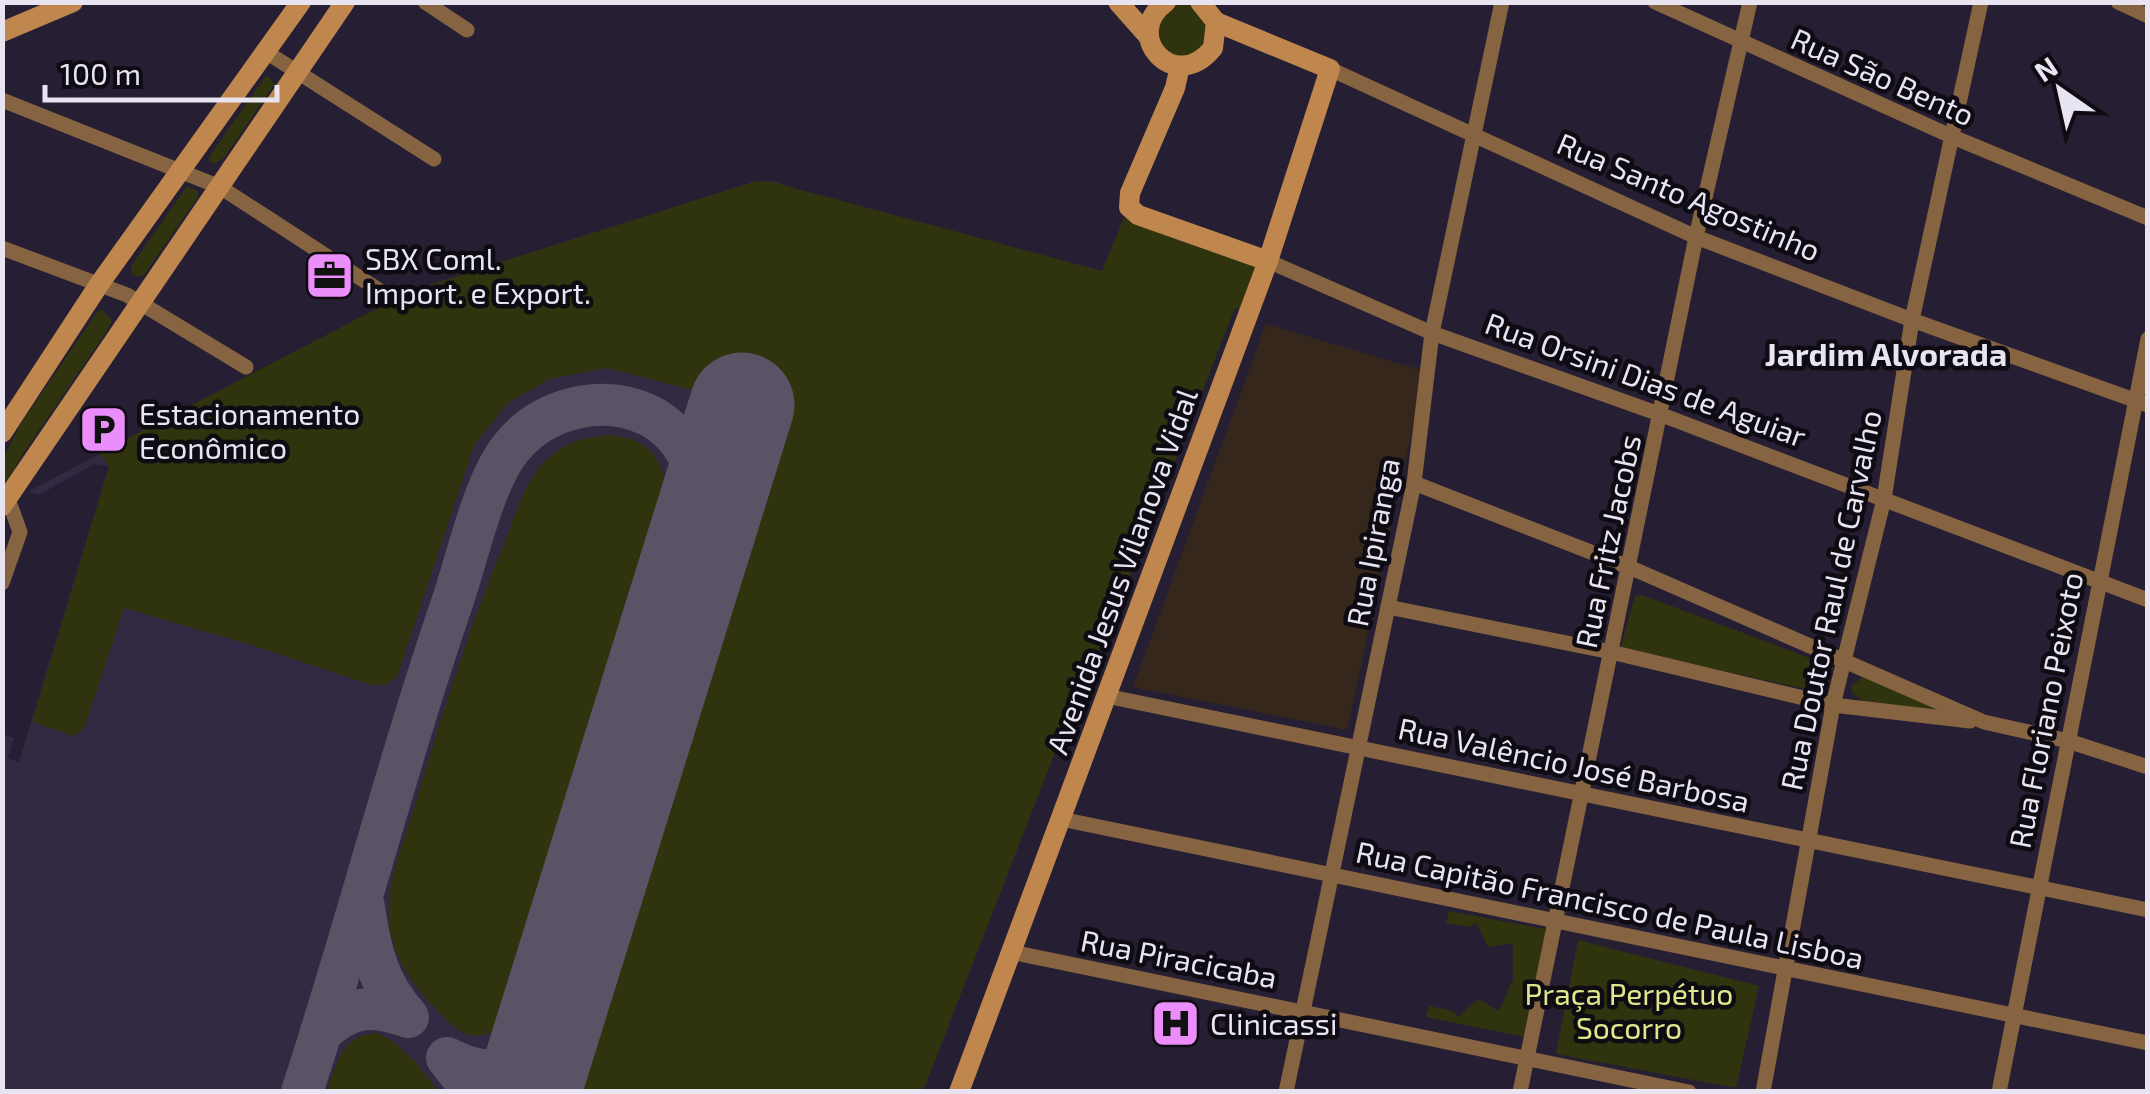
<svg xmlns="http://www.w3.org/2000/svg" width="2150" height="1094" viewBox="0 0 2150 1094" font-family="'Exo 2',sans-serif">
	<rect width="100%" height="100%" fill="#261f33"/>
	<path fill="#322942" d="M768,181L780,182L1098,657L1084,678L923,1091H3L2,734L14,738L8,758L19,762L109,466L94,464L39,495L30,493L31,490L413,290L753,182Z"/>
	<path fill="#36271c" d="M1266,324L1425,371L1347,730L1133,687Z"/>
	<g fill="#2f330e">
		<path d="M1185,3L1204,11L1212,40L1191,61L1162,54L1154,25L1175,4Z"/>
		<path d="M269,76L274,85L224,158L214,164L209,160L211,154L265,77Z"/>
		<path d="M768,181L1102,271L1128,208L1267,261L1247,311L1235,308L1098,657L1084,678L923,1091H573L779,418L773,408L725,393L719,397L607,368L550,379L508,403L474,446L397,677L385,685H371L248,644L124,608L84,729L73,736L32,722L109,466L99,453L413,290L753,182Z"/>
		<path d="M187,186L198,191V197L144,275L138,277L132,274L131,266Z"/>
		<path d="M102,310L112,320L107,331L22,455L3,492V458L20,425L97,312Z"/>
		<path d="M611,435C658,440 668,469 666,510L507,1022C473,1049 457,1032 432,1005C406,976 386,946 389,904C391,870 407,834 416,802C442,714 469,628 504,544C514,520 522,488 539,468C559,444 581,437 611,435Z"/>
		<path d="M1642,595L1833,667L1825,693L1620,649L1635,596Z"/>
		<path d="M1863,677L1951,712L1862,701L1852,692L1851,686Z"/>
		<path d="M1449,911L1545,929L1549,935L1525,1037L1426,1017L1429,1006L1452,1011L1458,1017L1478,999L1499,1011L1513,979V943L1488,947L1477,923L1469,927L1446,923Z"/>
		<path d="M1578,940L1759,986L1736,1088L1556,1054Z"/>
		<path d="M377,1033C402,1043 423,1071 439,1091H327C337,1063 341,1035 377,1033Z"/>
	</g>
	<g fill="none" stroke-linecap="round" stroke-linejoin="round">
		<g stroke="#5a5366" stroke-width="42">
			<path d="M321,1032C352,1005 372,1004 408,1017C378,985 370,949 364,907"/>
			<path d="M302,1092C356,927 398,760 454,597C468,555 484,481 511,448C543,408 602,393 648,415C688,435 700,475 705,516"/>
			<path d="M474,1092L447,1058C495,1082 518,1072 548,1030"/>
		</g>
		<path stroke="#5a5366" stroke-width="105" d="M528,1092L742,405"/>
		<g stroke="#866341" stroke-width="15">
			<path d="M425,2L467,30"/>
			<path d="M1655,2L1953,137L2148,218"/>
			<path d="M2118,2L2148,16"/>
			<path d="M266,52L434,159"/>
			<path d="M1330,69L1696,237L1912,320L2148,405"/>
			<path d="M2,100L220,187L388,296"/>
			<path d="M2,248L127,295L246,367"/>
			<path d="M1268,261L1432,333L1662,415L2148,600"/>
			<path d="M1414,483L1629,567L1984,722L2068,741L2148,767"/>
			<path d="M2,583L20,532L7,496"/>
			<path d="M1388,607L1611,652L1833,705L1970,721"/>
			<path d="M1106,696L2148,910"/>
			<path d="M1061,819L2148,1043"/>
			<path d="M1011,952L1689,1092"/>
			<path d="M1286,1092L1414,483L1432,333L1502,2"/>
			<path d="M1520,1092L1696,237L1750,2"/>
			<path d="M1763,1092L1833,705L1884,499L1912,320L1981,2"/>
			<path d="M1999,1092L2148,339"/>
		</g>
		<g stroke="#bf864e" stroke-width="20">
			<path d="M1118,2L1149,37"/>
			<path d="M1166,2C1121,34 1174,96 1213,48L1216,22L1200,2"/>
			<path d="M2,32L73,2"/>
			<path d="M1180,66L1175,88L1130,193L1129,207L1138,215L1268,261"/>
			<path d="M2,433L100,283L301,2"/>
			<path d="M2,506L345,2"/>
			<path d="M959,1092L1268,261L1330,69L1216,22"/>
		</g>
	</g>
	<defs>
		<symbol id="office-square" viewBox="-11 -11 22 22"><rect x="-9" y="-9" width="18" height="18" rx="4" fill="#eb8dfb" stroke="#0e0b13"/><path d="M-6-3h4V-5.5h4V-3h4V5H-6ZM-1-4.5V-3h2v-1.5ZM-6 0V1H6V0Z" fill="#111"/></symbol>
		<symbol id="parking-square" viewBox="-11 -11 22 22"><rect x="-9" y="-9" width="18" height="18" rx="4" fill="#eb8dfb" stroke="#0e0b13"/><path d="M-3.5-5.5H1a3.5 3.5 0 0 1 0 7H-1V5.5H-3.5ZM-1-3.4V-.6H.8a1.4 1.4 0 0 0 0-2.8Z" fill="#111"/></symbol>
		<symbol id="hospital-square" viewBox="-11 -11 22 22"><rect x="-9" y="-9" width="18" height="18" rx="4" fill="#eb8dfb" stroke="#0e0b13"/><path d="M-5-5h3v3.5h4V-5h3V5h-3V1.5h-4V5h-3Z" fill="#111"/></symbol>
	</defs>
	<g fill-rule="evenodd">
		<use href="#office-square" x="302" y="248" width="55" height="55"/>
		<use href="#parking-square" x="76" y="402" width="55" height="55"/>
		<use href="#hospital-square" x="1148" y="996" width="55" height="55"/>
	</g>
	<g text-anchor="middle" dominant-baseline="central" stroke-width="9" stroke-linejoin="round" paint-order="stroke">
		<g font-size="30" fill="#e8e4f1" stroke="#0e0b13">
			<text transform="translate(1883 76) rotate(24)">Rua São Bento</text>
			<text transform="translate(1689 196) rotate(23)">Rua Santo Agostinho</text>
			<text transform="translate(1646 379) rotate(20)">Rua Orsini Dias de Aguiar</text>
			<text transform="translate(1607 541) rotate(-78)">Rua Fritz Jacobs</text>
			<text transform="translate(1372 542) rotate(-79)">Rua Ipiranga</text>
			<text transform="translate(1121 571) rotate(-70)">Avenida Jesus Vilanova Vidal</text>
			<text transform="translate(1830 600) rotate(-78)">Rua Doutor Raul de Carvalho</text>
			<text transform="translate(2045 710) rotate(-79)">Rua Floriano Peixoto</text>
			<text transform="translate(1574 764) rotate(12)">Rua Valêncio José Barbosa</text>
			<text transform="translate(1610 904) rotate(12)">Rua Capitão Francisco de Paula Lisboa</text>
			<text transform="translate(1179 958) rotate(11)">Rua Piracicaba</text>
		</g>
		<g font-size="30" fill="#e8e4f1" stroke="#0e0b13" text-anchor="start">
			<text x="365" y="258">SBX Coml.<tspan x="365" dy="34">Import. e Export.</tspan></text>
			<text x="139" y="413">Estacionamento<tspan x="139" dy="34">Econômico</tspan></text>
			<text x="1210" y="1023">Clinicassi</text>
		</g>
		<g font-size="30" fill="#dce88a" stroke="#0e0b13">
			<text x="1629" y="993">Praça Perpétuo<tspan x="1629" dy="34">Socorro</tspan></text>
		</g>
		<g font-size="32" font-weight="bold" fill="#e8e4f1" stroke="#0e0b13">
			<text x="1886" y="353">Jardim Alvorada</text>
		</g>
	</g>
	<rect width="2150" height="1094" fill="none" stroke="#e8e4f1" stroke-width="10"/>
	<g transform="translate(2060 90) rotate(326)" stroke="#0e0b13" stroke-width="8" paint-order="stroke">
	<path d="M0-8L18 38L0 25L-18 38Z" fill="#e8e4f1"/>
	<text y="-15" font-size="28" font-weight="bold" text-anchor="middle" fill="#e8e4f1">N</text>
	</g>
	<path d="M45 85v15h232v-15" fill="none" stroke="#e8e4f1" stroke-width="5"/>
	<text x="60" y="85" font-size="30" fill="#e8e4f1" stroke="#0e0b13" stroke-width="8" paint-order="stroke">100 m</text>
</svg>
